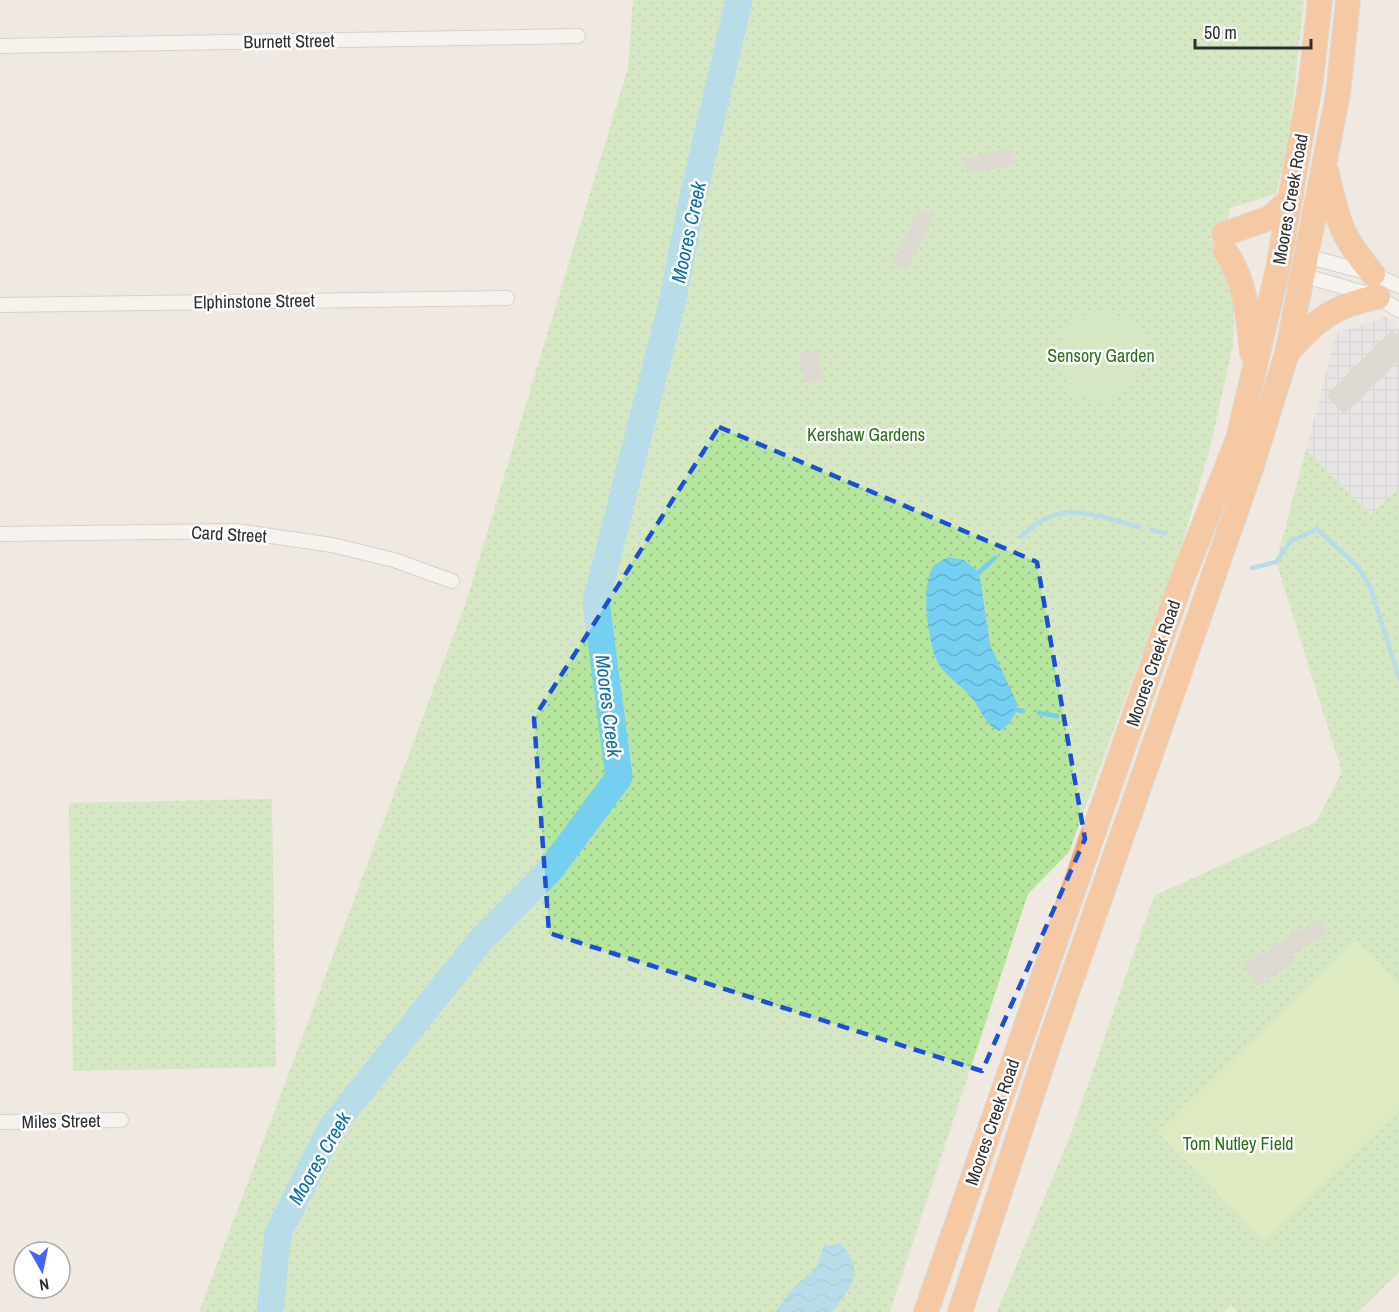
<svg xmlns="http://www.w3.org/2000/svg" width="1399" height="1312" viewBox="0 0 1399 1312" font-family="'Archivo Narrow',sans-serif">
	<defs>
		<pattern id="industrial-grid" width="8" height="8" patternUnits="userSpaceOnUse" patternTransform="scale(1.5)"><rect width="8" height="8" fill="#e3e1e8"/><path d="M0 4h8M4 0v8" fill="none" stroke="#c3c1c7"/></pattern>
		<pattern id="park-dots" width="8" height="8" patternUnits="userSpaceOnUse" patternTransform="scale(1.5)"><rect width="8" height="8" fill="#b6e59e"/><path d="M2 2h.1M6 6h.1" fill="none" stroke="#9dc588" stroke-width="1.8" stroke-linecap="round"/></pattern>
		<pattern id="water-waves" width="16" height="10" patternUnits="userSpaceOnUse" patternTransform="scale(1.5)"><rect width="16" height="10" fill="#75cff0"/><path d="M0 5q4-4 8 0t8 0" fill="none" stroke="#66b2ce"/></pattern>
	</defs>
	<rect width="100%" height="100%" fill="#efe9e1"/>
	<path fill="url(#industrial-grid)" d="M1386,317L1399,330V488L1370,514L1306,450L1336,333Z"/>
	<g fill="url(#park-dots)">
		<path d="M633,0H1304L1288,144L1276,194L1230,208L1217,262L1227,281L1234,305L1233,345L1210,448L1182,544L1069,852L1028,894L890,1312H199L466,602L628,68Z"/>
		<path d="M1306,450L1370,514L1399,488V1272L1358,1312H1238L1231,1305L1224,1312H997L1070,1136L1154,896L1316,822L1342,772L1276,562Z"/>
		<path d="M272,799L276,1067L73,1071L69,803Z"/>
	</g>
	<path fill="#b6e59e" d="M1103,311C1116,314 1141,325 1146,338C1148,343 1146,346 1145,351C1139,385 1125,400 1089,401C1057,385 1052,352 1067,322L1091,313Z"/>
	<path fill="#c9ec9a" d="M1356,940L1399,984V1110L1264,1241L1158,1133Z"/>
	<g fill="url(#water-waves)">
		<path d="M948,557L964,560L979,572L990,645L1017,703L1015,714L1008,725L999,731C984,724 981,708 970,696C961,685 945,676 938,663C928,643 920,587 933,567C935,563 943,560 948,557Z"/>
		<path d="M840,1243C867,1272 851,1285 832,1312H775L793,1288L817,1267L823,1247Z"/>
	</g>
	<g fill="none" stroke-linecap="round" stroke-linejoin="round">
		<g stroke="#75cff0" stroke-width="4.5">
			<path d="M1151,530L1165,533"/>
			<path d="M1021,537C1060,497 1092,515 1139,527"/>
			<path d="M1252,568L1276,562L1291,541L1317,529L1357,566L1370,586L1399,678"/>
			<path d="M979,572L995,558"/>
			<path d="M1016,710L1023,711"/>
			<path d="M1039,713L1057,716"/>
		</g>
		<path stroke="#75cff0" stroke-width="27" d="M270,1312L278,1233L332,1127L480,941L551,869L619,777L596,602L672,303L693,197L739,0"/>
	</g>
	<g fill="#cbc7bf">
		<path d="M1012,149L1015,165L967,174L964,158Z"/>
		<path d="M919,209L934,216L907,270L892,262Z"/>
		<path d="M1392,330L1399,336V360L1344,415L1326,395Z"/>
		<path d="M818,350L823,380L804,383L799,353Z"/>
		<path d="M1319,919L1328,933L1290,956L1294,962L1258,986L1243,964Z"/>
	</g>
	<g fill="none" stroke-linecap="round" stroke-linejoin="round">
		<defs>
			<g id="street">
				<path d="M0,46L578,36"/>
				<path d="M1306,256L1373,274L1399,286"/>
				<path d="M1302,275L1378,297L1399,310"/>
				<path d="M0,305L507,298"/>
				<path d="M0,534L237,531L332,545L394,560L452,581"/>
				<path d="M0,1122L121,1120"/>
			</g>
			<g id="highway">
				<path d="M1327,173C1338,221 1340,235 1373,274"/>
				<path d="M1224,234L1270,218L1290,200"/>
				<path d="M1225,251C1246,280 1248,318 1252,353"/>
				<path d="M1287,353C1316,320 1334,305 1378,297"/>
				<path d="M926,1312L1181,582L1238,439L1278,268L1311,80L1320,0"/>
				<path d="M960,1312L1051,1038L1251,469L1287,353L1338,94L1348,0"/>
			</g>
		</defs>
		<use href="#street" stroke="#b4b7c1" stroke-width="16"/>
		<use href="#highway" stroke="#c9c9c9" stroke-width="26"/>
		<use href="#street" stroke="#fff" stroke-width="14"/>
		<use href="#highway" stroke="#ffa35c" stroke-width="24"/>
	</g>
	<path d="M0 0H1399V1312H0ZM719,427L1037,562L1085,839L982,1071L549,933L534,718Z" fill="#efe9e1" fill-opacity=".55" fill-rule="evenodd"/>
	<path fill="none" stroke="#1d4ed8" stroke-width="4.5" stroke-dasharray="12 8" stroke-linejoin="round" d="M719,427L1037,562L1085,839L982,1071L549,933L534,718Z"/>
	<g text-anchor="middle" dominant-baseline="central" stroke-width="5" stroke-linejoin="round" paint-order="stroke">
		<g font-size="18" fill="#2e2e2e" stroke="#fff">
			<text transform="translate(289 41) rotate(-1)">Burnett Street</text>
			<text transform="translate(1290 199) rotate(-80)">Moores Creek Road</text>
			<text transform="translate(254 301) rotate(-1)">Elphinstone Street</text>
			<text transform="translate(229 534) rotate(3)">Card Street</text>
			<text transform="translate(1153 663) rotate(-71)">Moores Creek Road</text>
			<text transform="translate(61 1121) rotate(-1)">Miles Street</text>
			<text transform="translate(992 1122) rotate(-71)">Moores Creek Road</text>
		</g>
		<g font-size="18" fill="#2c6e1b" stroke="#fff">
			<text x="1101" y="355">Sensory Garden</text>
			<text x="866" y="434">Kershaw Gardens</text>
			<text x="1238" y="1143">Tom Nutley Field</text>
		</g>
		<g font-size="20" font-style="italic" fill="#0d6fa3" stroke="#fff">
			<text transform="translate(688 232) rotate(-78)">Moores Creek</text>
			<text transform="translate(609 706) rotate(83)">Moores Creek</text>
			<text transform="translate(319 1158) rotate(-60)">Moores Creek</text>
		</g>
	</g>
	<g transform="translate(42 1270) rotate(171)"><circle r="28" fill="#ffffff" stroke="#ababab" stroke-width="1.5"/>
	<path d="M0-4.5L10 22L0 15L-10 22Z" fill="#4264fb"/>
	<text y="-9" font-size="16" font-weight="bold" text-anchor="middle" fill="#2e2e2e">N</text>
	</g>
	<path d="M1195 39v9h116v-9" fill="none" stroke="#2e2e2e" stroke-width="3"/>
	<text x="1204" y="39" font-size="18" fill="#2e2e2e" stroke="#ffffff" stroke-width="4.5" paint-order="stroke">50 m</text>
</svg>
